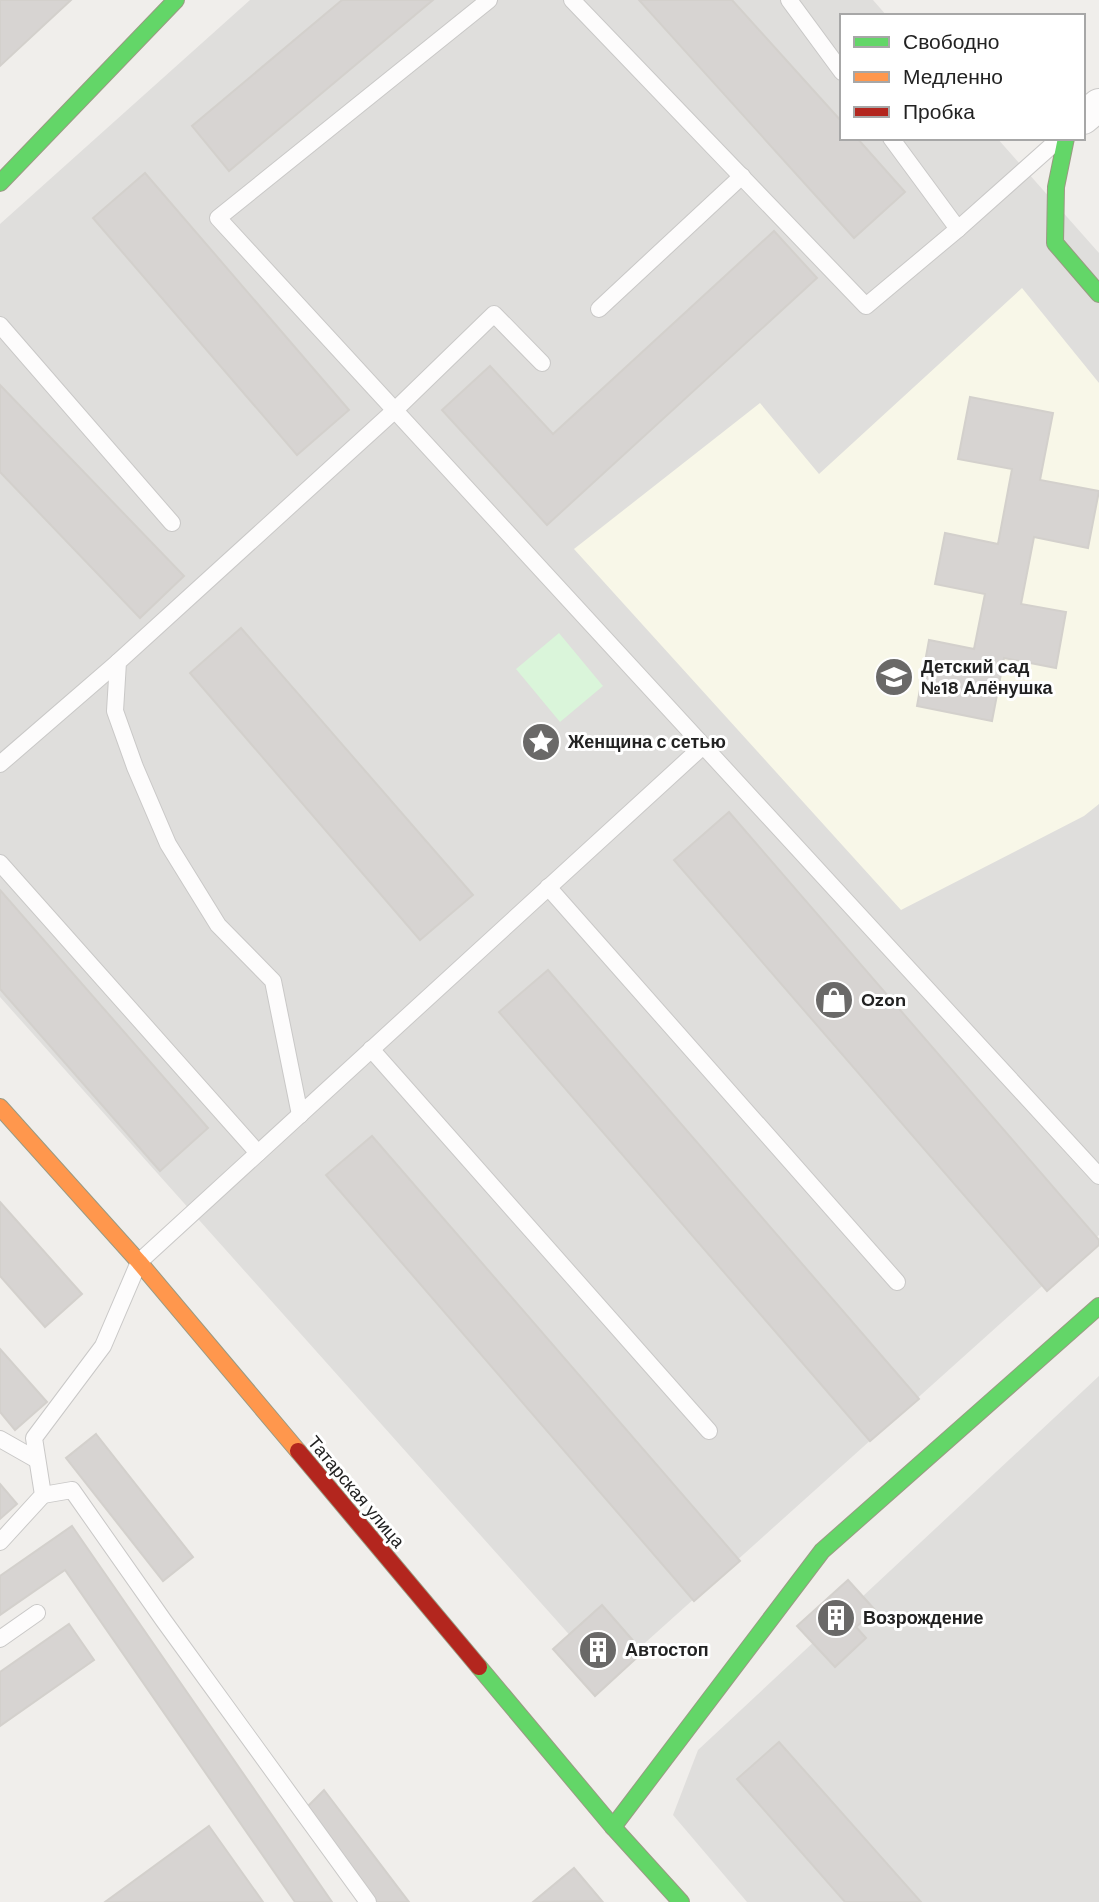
<svg xmlns="http://www.w3.org/2000/svg" width="1099" height="1902" viewBox="0 0 1099 1902" font-family="'DM Sans',sans-serif">
	<rect width="100%" height="100%" fill="#f0eeeb"/>
	<g fill="#dfdedc">
		<path d="M250,0H873L887,16H842V138H997L1099,253V1235L607,1677L0,997V224Z"/>
		<path d="M1099,1376V1902H747L673,1815L698,1750Z"/>
	</g>
	<path fill="#f8f7e8" d="M1022,288L1099,383V804L1084,816L901,910L574,549L760,403L819,474Z"/>
	<path fill="#daf5da" d="M559,633L603,686L560,722L516,669Z"/>
	<g fill="#d7d4d2" stroke="#d3d0cc" stroke-width="2">
		<path d="M0,0H71L0,66Z"/>
		<path d="M342,0H433L229,171L192,126Z"/>
		<path d="M639,0H732L842,122V138H857L905,192L854,238Z"/>
		<path d="M145,173L349,410L297,455L93,218Z"/>
		<path d="M774,231L817,278L547,525L442,410L490,366L553,434Z"/>
		<path d="M0,385L184,576L140,618L0,472Z"/>
		<path d="M970,397L1053,413L1040,480L1099,491L1088,548L1034,537L1021,604L1066,612L1056,668L1004,658L992,721L917,706L929,640L974,649L985,594L935,584L945,533L998,544L1012,469L958,459Z"/>
		<path d="M241,628L473,895L420,940L190,673Z"/>
		<path d="M729,812L1099,1240V1245L1047,1291L674,860Z"/>
		<path d="M0,890L208,1128L160,1171L0,989Z"/>
		<path d="M548,970L919,1399L870,1441L499,1012Z"/>
		<path d="M372,1136L740,1561L694,1601L326,1175Z"/>
		<path d="M0,1202L82,1294L45,1327L0,1276Z"/>
		<path d="M0,1349L47,1402L15,1430L0,1412Z"/>
		<path d="M96,1434L193,1557L163,1581L66,1458Z"/>
		<path d="M0,1484L17,1504L0,1519Z"/>
		<path d="M72,1526L332,1902H295L65,1570L0,1615V1576Z"/>
		<path d="M848,1580L875,1610L856,1627L866,1638L835,1667L797,1626Z"/>
		<path d="M602,1605L643,1652L595,1696L553,1649Z"/>
		<path d="M69,1624L94,1660L0,1726V1672Z"/>
		<path d="M779,1742L921,1902H845L737,1779Z"/>
		<path d="M324,1790L409,1902H372L303,1811Z"/>
		<path d="M209,1826L263,1902H105Z"/>
		<path d="M574,1868L602,1901L533,1902Z"/>
	</g>
	<g fill="none" stroke-linecap="round" stroke-linejoin="round">
		<defs>
			<g id="lane">
				<path d="M489,0L218,218L1099,1176"/>
				<path d="M572,0L866,306L958,229"/>
				<path d="M789,0L842,72"/>
				<path d="M891,138L958,229L1058,140"/>
				<path d="M599,309L742,176"/>
				<path d="M0,325L172,523"/>
				<path d="M0,764L118,662"/>
				<path d="M0,863L258,1153"/>
				<path d="M548,887L897,1282"/>
				<path d="M371,1049L709,1431"/>
				<path d="M300,1115L273,981L218,925L168,844L135,767L115,711L118,662L394,411L494,314L542,363"/>
				<path d="M0,1439L37,1460"/>
				<path d="M43,1495L72,1490L164,1621L368,1902"/>
				<path d="M0,1542L43,1495L34,1438L103,1346L139,1262L703,746"/>
				<path d="M0,1639L37,1613"/>
			</g>
			<path id="street" d="M1083,118L1099,105"/>
			<g id="fast">
				<path d="M1066,138L1056,187L1055,243L1099,294"/>
				<path d="M0,183L176,0"/>
				<path d="M479,1667L613,1827L681,1902"/>
				<path d="M613,1827L822,1551L1099,1306"/>
			</g>
			<path id="slow" d="M0,1107L139,1262L298,1451"/>
			<path id="jam" d="M298,1451L479,1667"/>
		</defs>
		<use href="#lane" stroke="#c9c8c7" stroke-width="18"/>
		<use href="#street" stroke="#c9c8c7" stroke-width="34"/>
		<use href="#fast" stroke="#999a82" stroke-width="18"/>
		<use href="#slow" stroke="#999a82" stroke-width="18"/>
		<use href="#jam" stroke="#999a82" stroke-width="18"/>
		<use href="#lane" stroke="#fdfcfc" stroke-width="16"/>
		<use href="#street" stroke="#fdfcfc" stroke-width="32"/>
		<use href="#fast" stroke="#63d668" stroke-width="16"/>
		<use href="#slow" stroke="#ff974d" stroke-width="16"/>
		<use href="#jam" stroke="#b3261e" stroke-width="16"/>
	</g>
	<defs>
		<symbol id="school-disc" viewBox="-11 -11 22 22"><circle r="9.5" fill="#6a6968" stroke="#fff"/><path d="M0-5L7-2L0 1L-7-2ZM-4 1L0 2.5L4 1V4Q0 6-4 4Z" fill="#fff"/></symbol>
		<symbol id="sight-disc" viewBox="-11 -11 22 22"><circle r="9.5" fill="#6a6968" stroke="#fff"/><path d="M0-6L1.8-2.2L6-1.7L2.9 1.2L3.7 5.4L0 3.3L-3.7 5.4L-2.9 1.2L-6-1.7L-1.8-2.2Z" fill="#fff"/></symbol>
		<symbol id="shop-disc" viewBox="-11 -11 22 22"><circle r="9.5" fill="#6a6968" stroke="#fff"/><path d="M-5-2.5h2.3a2.7 3.5 0 0 1 5.4 0H5L5.5 6h-11ZM-1.5-2.5h3a1.5 2.3 0 0 0-3 0Z" fill="#fff"/></symbol>
		<symbol id="building-disc" viewBox="-11 -11 22 22"><circle r="9.5" fill="#6a6968" stroke="#fff"/><path d="M-4-6H4V6H1V3H-1V6H-4ZM-2.5-4.3h1.7v1.8h-1.7ZM.8-4.3h1.7v1.8H.8ZM-2.5-1h1.7V.8h-1.7ZM.8-1h1.7V.8H.8Z" fill="#fff"/></symbol>
	</defs>
	<g fill-rule="evenodd">
		<use href="#school-disc" x="872" y="655" width="44" height="44"/>
		<use href="#sight-disc" x="519" y="720" width="44" height="44"/>
		<use href="#shop-disc" x="812" y="978" width="44" height="44"/>
		<use href="#building-disc" x="814" y="1596" width="44" height="44"/>
		<use href="#building-disc" x="576" y="1628" width="44" height="44"/>
	</g>
	<g text-anchor="middle" dominant-baseline="central" stroke-width="6" stroke-linejoin="round" paint-order="stroke">
		<g font-size="18" font-weight="bold" fill="#222" stroke="#fff" text-anchor="start">
			<text x="921" y="667">Детский сад<tspan x="921" dy="21">№18 Алёнушка</tspan></text>
			<text x="568" y="742">Женщина с сетью</text>
			<text x="861" y="1000">Ozon</text>
			<text x="863" y="1618">Возрождение</text>
			<text x="625" y="1650">Автостоп</text>
		</g>
		<g font-size="18" fill="#222" stroke="#fff">
			<text transform="translate(356 1492) rotate(50)">Татарская улица</text>
		</g>
	</g>
	<rect x="840" y="14" width="245" height="126" fill="#ffffff" stroke="#a7a7a7" stroke-width="2"/>
	<rect x="854" y="37" width="35" height="10" fill="#63d668" stroke="#a7a7a7" stroke-width="2"/>
	<text x="903" y="49" font-size="21" fill="#222222">Свободно</text>
	<rect x="854" y="72" width="35" height="10" fill="#ff974d" stroke="#a7a7a7" stroke-width="2"/>
	<text x="903" y="84" font-size="21" fill="#222222">Медленно</text>
	<rect x="854" y="107" width="35" height="10" fill="#b3261e" stroke="#a7a7a7" stroke-width="2"/>
	<text x="903" y="119" font-size="21" fill="#222222">Пробка</text>
</svg>
